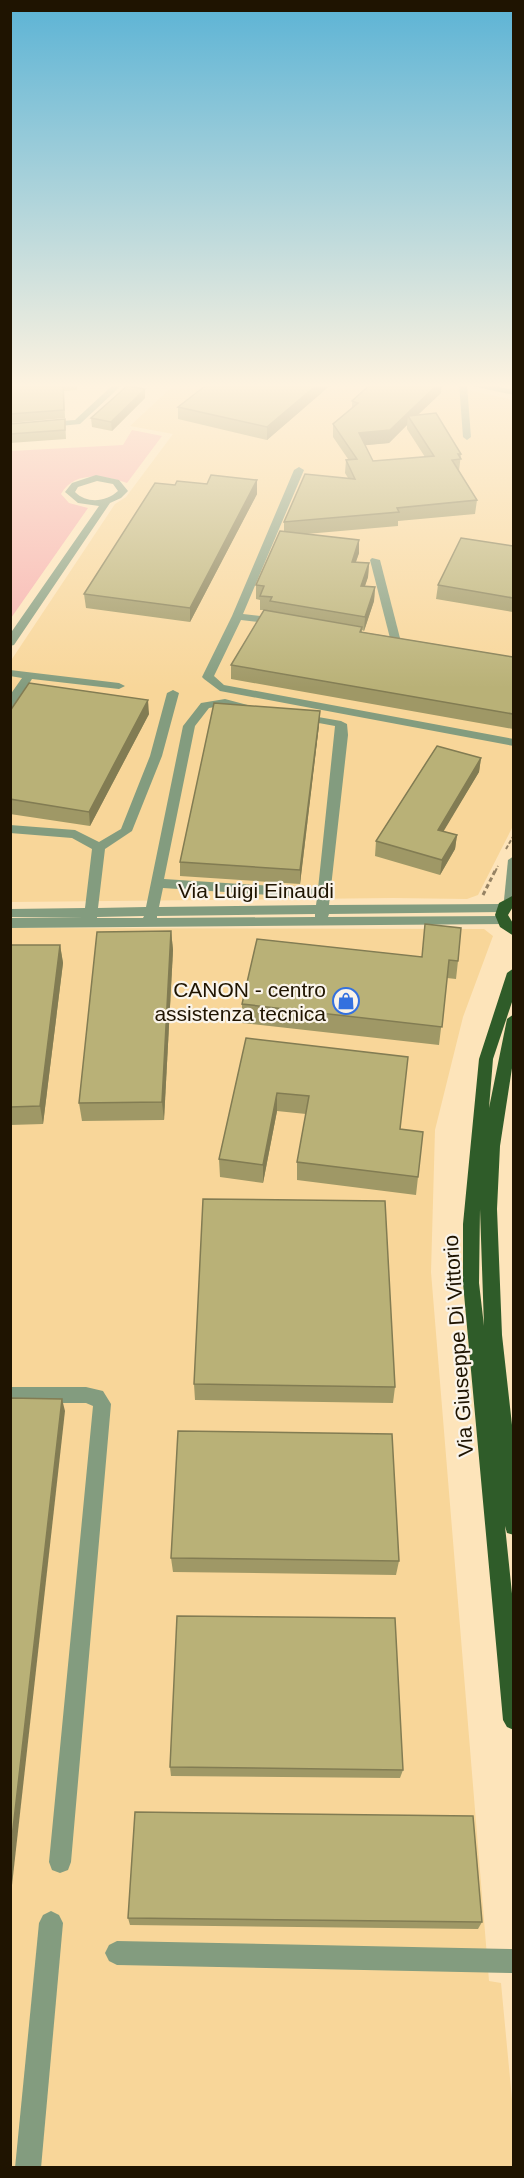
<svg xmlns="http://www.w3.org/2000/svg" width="524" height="2178" viewBox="0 0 524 2178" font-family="Helvetica,sans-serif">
	<rect width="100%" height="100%" fill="#fde4ba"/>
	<g fill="#f8d699">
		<path d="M176,383H435L513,400V826L478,895L467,899L393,898L11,902L10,662L115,504L126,497L173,434L130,426Z"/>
		<path d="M11,928L484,929L493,936L463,1017L435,1130L431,1272L489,1981L501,1983L513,2110V2167L11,2168Z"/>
	</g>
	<path fill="#f7b0ae" d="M132,430L162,436L127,483C106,475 74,470 61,494L69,503L88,508L11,618V451L123,445Z"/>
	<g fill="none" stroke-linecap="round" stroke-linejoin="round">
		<path stroke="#968364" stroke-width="1.5" stroke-dasharray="3 1.5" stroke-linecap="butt" d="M441,383L451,385"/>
		<g stroke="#968364" stroke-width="2" stroke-dasharray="4 2" stroke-linecap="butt">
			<path d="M506,849L514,835"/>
			<path d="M495,872L498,866"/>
		</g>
		<path stroke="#968364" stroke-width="3" stroke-dasharray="4.5 3" stroke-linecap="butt" d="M483,895L495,871"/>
		<g fill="#839c7f" fill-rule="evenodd">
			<path d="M115,383H124L80,424L10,431V425L75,420Z"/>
			<path d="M459,383H481L514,390V395L467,385L471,437L467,440L463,437Z"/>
			<path d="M299,467L304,470L243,614L277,618L282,621L277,624L241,620L214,676L224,685L514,739V746L220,691L204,679L202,677L232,616L294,470Z"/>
			<path d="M96,475L119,480L128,491L121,498L110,503L14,645L10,646V634L99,506L78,503L65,492L72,483ZM97,481L113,484L118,491C106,502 87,504 75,492L78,487Z"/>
			<path d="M372,558L380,560L401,642L400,644L391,642L370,560Z"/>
			<path d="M10,670L119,683L125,686L119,689L32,679L14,707L10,708V695L22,678L10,676Z"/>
			<path d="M173,690L179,693L162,756L132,831L105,849L98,908L146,907L183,726L201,703L225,699L259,708L253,711L225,705L209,708L195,726L164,879L318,889L335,726L297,719L295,717L301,714L341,721L347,724L348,735L329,905L502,904L509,908L502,912L329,914L328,917L502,916L507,918L509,921L507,924L10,928V918H84L10,917V909L85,908L92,849L72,838L10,833V825L75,830L99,842L121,829L150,756L167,693ZM163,888L317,898L316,905L159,907ZM315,914V917L157,918V916ZM144,916L143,918H97V917Z"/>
			<path d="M514,856V904H511L504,900L508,860Z"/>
			<path d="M10,1387H86L103,1391L111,1404L71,1862L68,1870L60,1873L52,1870L49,1862L93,1406L86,1403H10Z"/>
			<path d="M51,1911L59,1915L63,1923L41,2168H15L39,1923L43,1915Z"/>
			<path d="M117,1941L514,1949V1973L117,1965L109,1961L105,1953L109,1945Z"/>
		</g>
		<g fill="#2f5c29" fill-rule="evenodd">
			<path d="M514,895V905L508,915L514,925V936L500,927L495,915L499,903Z"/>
			<path d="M514,968V996L493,1059L489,1108L507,1019L514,1014V1055L500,1146L497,1209L502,1335L514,1443V1535L507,1533L505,1526L514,1613V1730L507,1727L503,1720L463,1283V1224L479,1059L507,973ZM480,1209L484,1326L479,1283Z"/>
		</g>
	</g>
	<g fill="#9f9866" fill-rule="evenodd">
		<path d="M10,383H77V390L64,391L65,418L10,423Z"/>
		<path d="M333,383L267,440L178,419V407Z"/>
		<path d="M441,393L418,415L461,454L459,471L477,500L475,514L398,521V526L306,534L359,540V553L356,562L369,563L368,577L365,586L375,587L374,601L364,631L362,630V632L513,657V729L231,679V665L264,610H260V600L256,599V585L284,531V522L348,478L345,473L346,460L348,459L333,437V424L352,408V401ZM407,425V429L425,457L373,461L365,445L389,443Z"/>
		<path d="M145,398L112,431L92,427L91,418Z"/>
		<path d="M65,419L66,439L10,443V424Z"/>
		<path d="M257,480V494L190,622L86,608L84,594L175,485Z"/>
		<path d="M513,546V612L436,599L438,585Z"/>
		<path d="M10,711L149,714L90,826L10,814Z"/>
		<path d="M319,725L300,884L180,876V862Z"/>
		<path d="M481,758L479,772L443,831L457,835L455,849L440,875L375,856L376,841Z"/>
		<path d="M171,931L173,950L164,1120L82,1121L79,1103Z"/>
		<path d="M257,939L458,961L456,979L447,978L439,1045L242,1023V1004Z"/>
		<path d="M10,945H60L63,963L43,1124L10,1125Z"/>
		<path d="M246,1038L400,1129L418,1177L416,1195L297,1180V1162L306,1114L277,1111L263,1183L220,1177L219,1159Z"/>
		<path d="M194,1384L395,1387L393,1403L195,1400Z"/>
		<path d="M171,1558L399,1561L396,1575L173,1572Z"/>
		<path d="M170,1767L403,1770L400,1778L171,1776Z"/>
		<path d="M128,1918L482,1922L478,1929L130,1925Z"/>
	</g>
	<g fill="#827c53">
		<path d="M319,383H333L267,440V427Z"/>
		<path d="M439,383H442L441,393L411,421L408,416L407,425L389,443L358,446L359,433Z"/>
		<path d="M145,389V398L112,431L111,422Z"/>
		<path d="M257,480V494L190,622V608Z"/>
		<path d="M359,540V553L351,575L352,562Z"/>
		<path d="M369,563L368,577L360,600L361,586Z"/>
		<path d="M375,587L374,601L364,631L365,617Z"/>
		<path d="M148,700L149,714L90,826L89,812Z"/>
		<path d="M320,711L319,725L300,884V870Z"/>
		<path d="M481,758L479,772L436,844L438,830Z"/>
		<path d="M457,835L455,849L440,875L442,860Z"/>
		<path d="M171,931L173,950L164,1120L162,1102Z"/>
		<path d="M60,945L63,963L43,1124L40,1106Z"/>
		<path d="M277,1093V1111L263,1183V1165Z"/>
		<path d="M62,1399L65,1411L10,1903V1855Z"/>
	</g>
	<g fill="#b9b177" stroke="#827c53" stroke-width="1.5">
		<path d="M10,383H63L64,410L10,414Z"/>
		<path d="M209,383H319L267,427L178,407Z"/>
		<path d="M372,383H439L390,430L359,433L373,461L434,456L408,416L436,413L461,454H458L461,459L452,460L477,500L397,508L399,512L284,522L305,474L355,479L346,460L357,459L333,424L358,403L352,401Z"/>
		<path d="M127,386L145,389L111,422L91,418Z"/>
		<path d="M65,419V430L10,434V424Z"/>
		<path d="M211,475L257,480L190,608L84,594L155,483L175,485L177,481L207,484Z"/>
		<path d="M280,531L359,540L352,562L369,563L361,586L375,587L365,617L270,601L272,597L260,596L264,586L256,585Z"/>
		<path d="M461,538L513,546V598L438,585Z"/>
		<path d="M264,610L362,627L360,632L513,657V714L231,665Z"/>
		<path d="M29,683L148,700L89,812L10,799V711Z"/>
		<path d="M214,703L320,711L300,870L180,862Z"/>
		<path d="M437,746L481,758L438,830L457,835L442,860L376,841Z"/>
		<path d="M425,924L461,928L458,961L449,960L442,1027L242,1004L257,939L422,957Z"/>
		<path d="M171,931L162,1102L79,1103L97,932Z"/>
		<path d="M10,945H60L40,1106L10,1107Z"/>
		<path d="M246,1038L408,1057L400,1129L423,1132L418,1177L297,1162L309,1096L277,1093L263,1165L219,1159Z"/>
		<path d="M203,1199L385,1201L395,1387L194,1384Z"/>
		<path d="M10,1398L62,1399L10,1855Z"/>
		<path d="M178,1431L392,1434L399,1561L171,1558Z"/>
		<path d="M177,1616L395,1618L403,1770L170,1767Z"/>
		<path d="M135,1812L473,1816L482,1922L128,1918Z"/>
	</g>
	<linearGradient id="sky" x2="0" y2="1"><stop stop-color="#5bb3d5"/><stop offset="0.56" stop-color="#fef3e0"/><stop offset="1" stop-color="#fef3e0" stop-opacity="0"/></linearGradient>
	<rect width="524" height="688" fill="url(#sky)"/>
	<defs>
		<symbol id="shop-ring" viewBox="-11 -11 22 22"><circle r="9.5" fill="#faf4ea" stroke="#3471df" stroke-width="1.5"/><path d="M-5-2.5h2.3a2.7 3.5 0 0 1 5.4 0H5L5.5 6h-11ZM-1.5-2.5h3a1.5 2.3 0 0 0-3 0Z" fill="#3471df"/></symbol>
	</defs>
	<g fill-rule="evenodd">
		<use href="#shop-ring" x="331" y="986" width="30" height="30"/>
	</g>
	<g text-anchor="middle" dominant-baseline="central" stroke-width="4.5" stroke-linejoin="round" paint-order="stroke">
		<g font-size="21" fill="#1f1401" stroke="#faf4ea">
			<text x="256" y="890">Via Luigi Einaudi</text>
			<text transform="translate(458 1346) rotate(-94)">Via Giuseppe Di Vittorio</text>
		</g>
		<g font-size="21" fill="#1f1401" stroke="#faf4ea" text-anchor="end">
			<text x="326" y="989">CANON - centro<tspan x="326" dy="24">assistenza tecnica</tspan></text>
		</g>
	</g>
	<rect width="524" height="2178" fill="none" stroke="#1f1401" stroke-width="24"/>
</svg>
